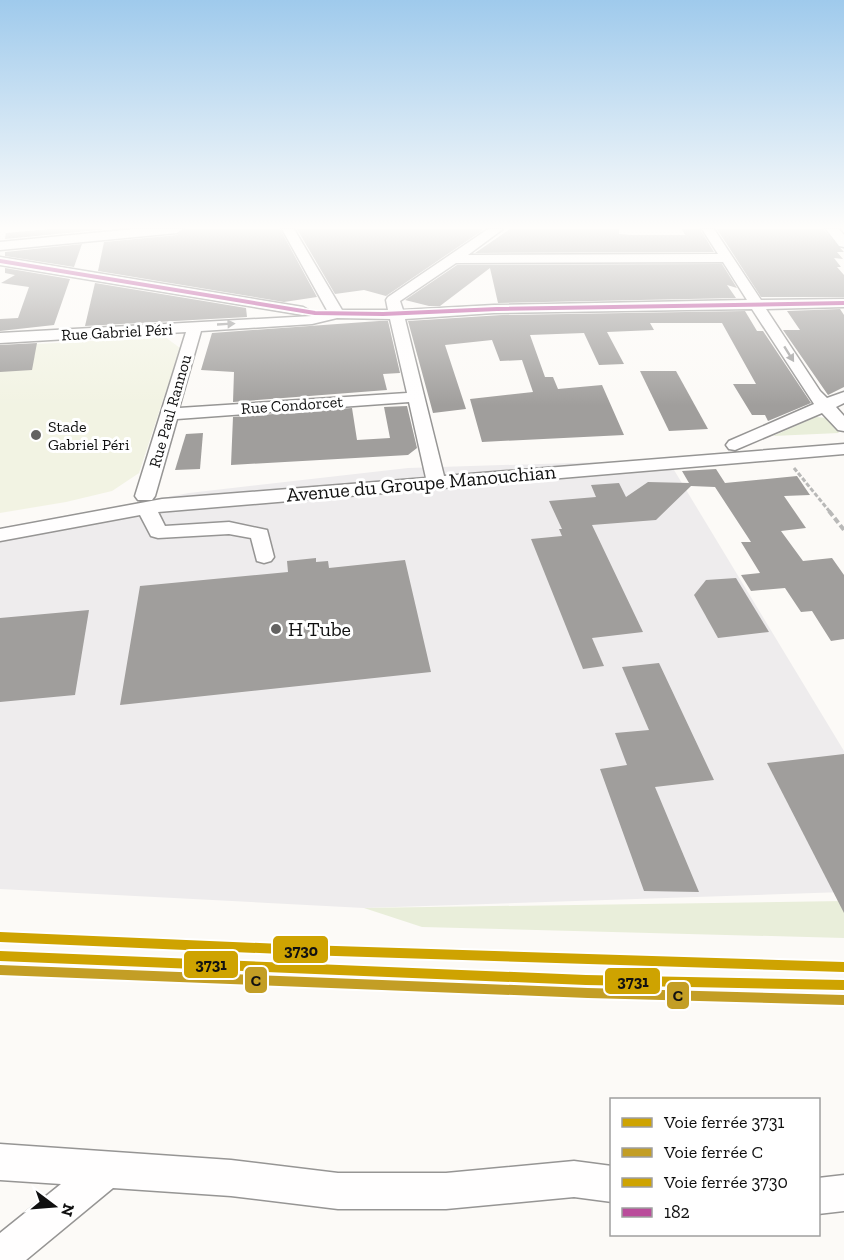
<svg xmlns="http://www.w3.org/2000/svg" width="844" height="1260" viewBox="0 0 844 1260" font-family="'Zilla Slab',serif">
	<rect width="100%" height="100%" fill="#fcfaf7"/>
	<path fill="#eeeced" d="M668,460L844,751V892L364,908L0,889V528L189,493L408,468Z"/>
	<g fill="#e9eeda">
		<path d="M816,417L828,418L839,433L773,436Z"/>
		<path d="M844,901V938L422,927L364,908Z"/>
	</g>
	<path fill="#f2f3e3" d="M165,337L180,348L139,473L112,491L66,502L0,513V346Z"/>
	<g fill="#a09e9c">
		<path d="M51,229H107L5,239L6,233Z"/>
		<path d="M185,229H280L317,297L284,302L98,271L104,242L177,235Z"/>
		<path d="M297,229H480L483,230L386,296L364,290L335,294Z"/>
		<path d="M510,229H619V234L632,235H685L682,229H700L714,252L475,253Z"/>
		<path d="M717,229H823L844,252H837L843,259L834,258L841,267H837L844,275V297H761Z"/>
		<path d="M82,244L74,267L5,256V252Z"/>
		<path d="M722,264L737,288L727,285L736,298L498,303L490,268L440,306H429L405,300L457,265Z"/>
		<path d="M5,268L70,279L54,325L0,331V319L18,318L29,287L1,283L15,275L5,273Z"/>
		<path d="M95,283L246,308L247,317L85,326Z"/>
		<path d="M840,309L844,315V387L828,395L783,330H800L787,311Z"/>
		<path d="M745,311L757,331H763L811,403L768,421L765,415H752L733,384H756L722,323H650L654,330L607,332L624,364L599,365L584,333L530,335L545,377H553L558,389L602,385L624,435L482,442L470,399L533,392L522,360L500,361L492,340L445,345L466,409L433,413L408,321L502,315Z"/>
		<path d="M379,321H388L400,373L383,374L387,390L233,402L234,372L201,370L212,333Z"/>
		<path d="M37,343L32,370L0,372V345Z"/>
		<path d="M640,371H676L708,429L669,431Z"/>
		<path d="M407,406L417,448L408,455L231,465L233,417L352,408L357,440L390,438L384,407Z"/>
		<path d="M203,433L200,469L175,470L186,434Z"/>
		<path d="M716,469L725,483L797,476L810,495L784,496L806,528L781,531L803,561L832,558L844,575V639L831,641L812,611L801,612L785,588L751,591L741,575L760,573L741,542H751L715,487L691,486L656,520L592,525L643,632L592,638L604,666L583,669L531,539L562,536L559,529H562L549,501L596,497L591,485L619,483L626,497L648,482L689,483L682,471Z"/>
		<path d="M316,558V562L328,561L329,568L405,560L431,672L120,705L140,586L288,572L287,561Z"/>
		<path d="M736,578L769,632L718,638L694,595L706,580Z"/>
		<path d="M89,610L75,695L0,702V618Z"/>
		<path d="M659,663L714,780L655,787L699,892L644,891L600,769L627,765L615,733L649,730L622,667Z"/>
		<path d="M844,754V913L767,763Z"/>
	</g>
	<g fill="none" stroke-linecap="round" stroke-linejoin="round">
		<defs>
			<g id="minor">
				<path d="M134,229H183L177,233L0,250V242Z"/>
				<path d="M282,229H294L342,310H388L386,300L388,297L488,229H503L468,255L718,254L702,229H714L761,300L844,299V307L766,309L820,391L827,398L844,392V403L836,407L844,416V431L838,430L822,413L735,450L729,449L726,445L729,441L814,404L752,309L494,313L405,319L444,476L844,444V454L158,512L165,526L229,522L267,530L274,557L271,561L264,563L257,561L251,538L229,534L158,538L151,536L140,515L0,541V529L162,499L426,478L409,402L177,419L155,496L152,500H138L135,496L186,332L0,343V333L312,316L328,312ZM723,262L747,300L494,305L403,310L400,301L456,263ZM337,318L390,319L407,393L179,408L201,331L312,324Z"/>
				<path d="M826,229H839L844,235V247L839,246Z"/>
				<path d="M0,257L303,307L310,311L303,315L0,265Z"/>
				<path d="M0,1144L231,1160L338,1173H446L574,1161L612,1166V1202L574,1197L446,1209H338L231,1196L113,1188L26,1260H0V1233L61,1184L0,1180Z"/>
				<path d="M844,1175V1211L818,1214V1178Z"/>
			</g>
		</defs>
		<use href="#minor" stroke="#969594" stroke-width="3"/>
		<path stroke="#b9b9b8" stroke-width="3" stroke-dasharray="4.5 2" stroke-linecap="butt" d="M794,468L830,512"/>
		<path stroke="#b9b9b8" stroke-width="4" stroke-dasharray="6 3" stroke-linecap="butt" d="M829,511L844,530"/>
		<use href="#minor" fill="#fffefe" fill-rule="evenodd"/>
		<defs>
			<path id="bus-1" d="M0,261L315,313L383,314L497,309L844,303"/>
		</defs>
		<use href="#bus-1" stroke="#fff" stroke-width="7"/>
		<use href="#bus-1" stroke="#ba4c9b" stroke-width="4"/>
		<defs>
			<path id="rail-1" d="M0,951L586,975L844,980V990L586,985L0,961Z"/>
			<path id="rail-2" d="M0,965L588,988L844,995V1005L588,998L0,975Z"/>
			<path id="rail-3" d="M0,932L304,945L844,962V972L304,955L0,942Z"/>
		</defs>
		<use href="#rail-1" stroke="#fff" stroke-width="4"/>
		<use href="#rail-2" stroke="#fff" stroke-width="4"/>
		<use href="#rail-3" stroke="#fff" stroke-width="4"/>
		<use href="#rail-1" fill="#cea301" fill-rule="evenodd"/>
		<use href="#rail-2" fill="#c39e25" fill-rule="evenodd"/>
		<use href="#rail-3" fill="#cea301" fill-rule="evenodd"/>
	</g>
	<defs><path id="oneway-solid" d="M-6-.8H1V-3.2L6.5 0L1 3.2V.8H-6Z" transform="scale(1.5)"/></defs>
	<g fill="#9f9f9f">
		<use href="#oneway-solid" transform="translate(226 324) rotate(-3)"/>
		<use href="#oneway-solid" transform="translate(789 354) rotate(58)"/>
	</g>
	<linearGradient id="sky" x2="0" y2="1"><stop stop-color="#9fcaec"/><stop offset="0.56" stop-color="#fefdfb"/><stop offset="1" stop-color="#fefdfb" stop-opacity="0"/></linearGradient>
	<rect width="844" height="406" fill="url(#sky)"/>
	<g fill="#636261" stroke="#fff" stroke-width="2">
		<circle cx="36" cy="435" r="6"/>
		<circle cx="276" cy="629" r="6"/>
	</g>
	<g text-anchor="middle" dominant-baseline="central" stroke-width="6" stroke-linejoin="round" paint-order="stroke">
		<g font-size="16" fill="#101010" stroke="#fff">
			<text transform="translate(117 332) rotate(-3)">Rue Gabriel Péri</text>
			<text transform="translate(292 405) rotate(-4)">Rue Condorcet</text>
			<text transform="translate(170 411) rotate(-74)">Rue Paul Rannou</text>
		</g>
		<g font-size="16" fill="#101010" stroke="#fff" text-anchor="start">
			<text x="48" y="426">Stade<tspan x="48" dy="18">Gabriel Péri</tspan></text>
		</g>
		<g font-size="20" fill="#101010" stroke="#fff">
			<text transform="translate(421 483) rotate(-5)">Avenue du Groupe Manouchian</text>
		</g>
		<g font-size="20" fill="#101010" stroke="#fff" text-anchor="start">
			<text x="288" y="629">H Tube</text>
		</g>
	</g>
	<g stroke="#fff" stroke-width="2">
		<rect x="272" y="935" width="57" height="29" rx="6" fill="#cea301"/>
		<rect x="183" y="950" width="56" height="29" rx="6" fill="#cea301"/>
		<rect x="244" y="966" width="24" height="28" rx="6" fill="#c39e25"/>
		<rect x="604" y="967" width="57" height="28" rx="6" fill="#cea301"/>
		<rect x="666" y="981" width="24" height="29" rx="6" fill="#c39e25"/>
	</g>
	<g font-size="16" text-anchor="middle" font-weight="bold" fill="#111">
		<text x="301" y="956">3730</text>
		<text x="211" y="970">3731</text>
		<text x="256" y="986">C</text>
		<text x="633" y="987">3731</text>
		<text x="678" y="1001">C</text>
	</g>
	<rect x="610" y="1098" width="210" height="138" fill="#ffffff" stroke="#9f9f9f" stroke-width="1.5"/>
	<rect x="622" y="1118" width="30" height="9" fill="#cea301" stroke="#9f9f9f" stroke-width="1.5"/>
	<text x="664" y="1128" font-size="18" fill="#101010">Voie ferrée 3731</text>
	<rect x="622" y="1148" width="30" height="9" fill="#c39e25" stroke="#9f9f9f" stroke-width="1.5"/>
	<text x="664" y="1158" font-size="18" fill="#101010">Voie ferrée C</text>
	<rect x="622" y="1178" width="30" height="9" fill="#cea301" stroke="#9f9f9f" stroke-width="1.5"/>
	<text x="664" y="1188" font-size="18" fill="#101010">Voie ferrée 3730</text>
	<rect x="622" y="1208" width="30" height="9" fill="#ba4c9b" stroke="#9f9f9f" stroke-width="1.5"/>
	<text x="664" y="1218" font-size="18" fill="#101010">182</text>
	<g transform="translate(54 1206) rotate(106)" stroke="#ffffff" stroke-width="4.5" paint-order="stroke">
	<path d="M0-4.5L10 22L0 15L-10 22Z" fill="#101010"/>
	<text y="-9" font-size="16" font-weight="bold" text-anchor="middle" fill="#101010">N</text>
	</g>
</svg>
